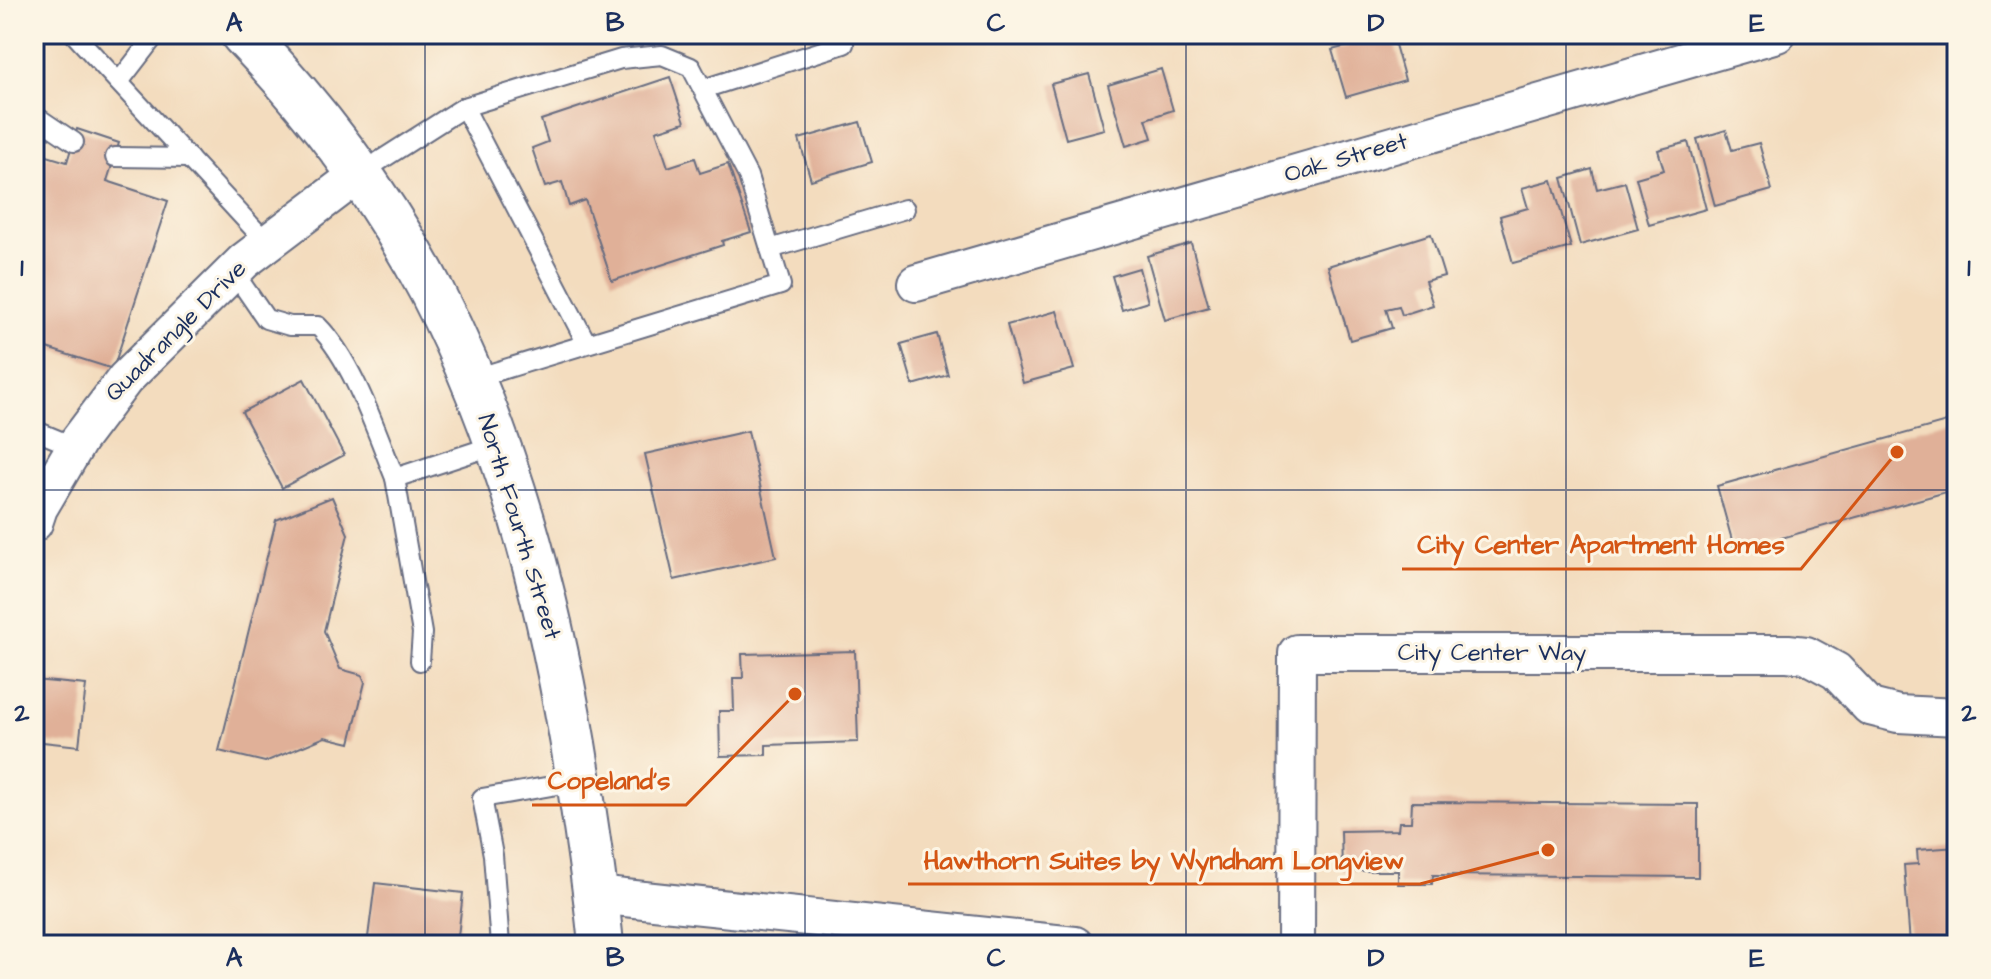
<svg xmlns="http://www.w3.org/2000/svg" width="1991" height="979" viewBox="0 0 1991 979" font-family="'Architects Daughter',sans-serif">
	<rect width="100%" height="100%" fill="#fcf5e5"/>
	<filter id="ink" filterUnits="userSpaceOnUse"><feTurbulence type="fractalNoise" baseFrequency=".0125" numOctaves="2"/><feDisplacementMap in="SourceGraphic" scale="16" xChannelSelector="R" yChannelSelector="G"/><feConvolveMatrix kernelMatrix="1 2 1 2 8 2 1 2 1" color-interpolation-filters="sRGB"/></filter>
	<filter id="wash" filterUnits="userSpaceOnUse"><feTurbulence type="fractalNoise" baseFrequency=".006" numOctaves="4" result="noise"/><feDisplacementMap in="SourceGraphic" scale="32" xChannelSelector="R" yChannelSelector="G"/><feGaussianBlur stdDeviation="1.8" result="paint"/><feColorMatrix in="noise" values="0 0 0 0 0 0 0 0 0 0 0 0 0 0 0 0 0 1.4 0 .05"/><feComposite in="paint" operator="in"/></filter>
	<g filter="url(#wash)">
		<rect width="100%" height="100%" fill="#f3dcbe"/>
		<g id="blocks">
			<g fill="#e0b098">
				<path d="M1392,34L1405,80L1346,97L1332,50Z"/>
				<path d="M1161,69L1173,110L1146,119L1152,138L1126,146L1108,85Z"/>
				<path d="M1089,74L1104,129L1066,139L1051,84Z"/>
				<path d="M670,77L685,122L656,131L668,167L695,158L700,173L728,164L751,232L722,241L723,245L612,281L585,200L569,206L562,182L545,187L532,148L548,142L541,120Z"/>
				<path d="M860,122L872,162L811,180L799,139Z"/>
				<path d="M77,129L119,143L107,181L168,201L113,369L34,344V152L67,162Z"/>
				<path d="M1726,130L1732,150L1759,143L1772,190L1715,206L1697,139Z"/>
				<path d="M1688,142L1706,209L1649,225L1636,178L1664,170L1658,150Z"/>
				<path d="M1592,169L1597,189L1625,182L1638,229L1580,245L1562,178Z"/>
				<path d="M1552,180L1571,247L1513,263L1500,216L1528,208L1522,188Z"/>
				<path d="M1431,234L1444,276L1425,281L1433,305L1402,315L1399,306L1386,309L1392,328L1350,340L1328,266Z"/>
				<path d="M1191,243L1209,307L1165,320L1147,256Z"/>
				<path d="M1139,268L1148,302L1122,310L1112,276Z"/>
				<path d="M1057,311L1074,369L1023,383L1007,325Z"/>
				<path d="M937,334L948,375L913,385L901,344Z"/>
				<path d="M304,379L344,455L282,488L242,412Z"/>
				<path d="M1957,419V489L1735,551L1717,486Z"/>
				<path d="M748,431L776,557L674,580L645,454Z"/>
				<path d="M332,497L348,534L324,631L340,669L362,675L365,682L350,743L325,737L265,762L219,751L276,520Z"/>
				<path d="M855,651L858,742L766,745V755L720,756L719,711H734L733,678H743L742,654Z"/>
				<path d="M34,680L86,685L79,746L34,741Z"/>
				<path d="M1412,802L1698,804V877L1433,875L1432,884H1398V871H1342L1341,831L1398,830L1399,822H1411Z"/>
				<path d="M1957,847V941L1910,944L1904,865L1918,864L1917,850Z"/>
				<path d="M375,883L463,893L457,945H367Z"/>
			</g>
		</g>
	</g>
	<g filter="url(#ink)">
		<use href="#blocks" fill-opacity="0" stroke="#676c80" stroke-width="2"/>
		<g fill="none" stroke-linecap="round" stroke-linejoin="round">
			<defs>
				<g id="lane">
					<path d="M74,34L267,243"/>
					<path d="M119,82L156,34"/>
					<path d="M703,89L844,44"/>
					<path d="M34,115L74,142"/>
					<path d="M115,157L189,158"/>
					<path d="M359,174L464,107"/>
					<path d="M770,249L905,209"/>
					<path d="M233,271L266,319L290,326H318C353,361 376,431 395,478L498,444"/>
					<path d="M472,379L781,285L748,176L691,67L662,55L621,59L464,107L587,344"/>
					<path d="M34,430L75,447"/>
					<path d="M395,478L422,633L420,661"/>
					<path d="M500,945L493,855L482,798L580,781"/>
				</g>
				<g id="street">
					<path d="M916,283L1777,34"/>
					<path d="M34,523L39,508L79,440L125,379L244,261L359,174"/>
					<path d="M596,895L1075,945"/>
					<path d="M1296,945L1297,653H1788L1806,655L1836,671L1870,707L1898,714L1957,717"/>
				</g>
				<path id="secondary" d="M243,34C316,110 383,198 432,292C515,453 557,630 583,807C590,853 597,899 601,945"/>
			</defs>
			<use href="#lane" stroke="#676c80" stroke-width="22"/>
			<use href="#street" stroke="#676c80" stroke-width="40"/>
			<use href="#secondary" stroke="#676c80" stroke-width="48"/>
			<use href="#lane" stroke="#fff" stroke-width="18"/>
			<use href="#street" stroke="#fff" stroke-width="36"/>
			<use href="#secondary" stroke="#fff" stroke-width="44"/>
		</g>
	</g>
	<path fill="none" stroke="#1b2f5e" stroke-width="2" stroke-opacity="0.55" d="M425,34V945M805,34V945M1186,34V945M1566,34V945M34,490H1957"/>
	<g text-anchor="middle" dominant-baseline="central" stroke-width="6" stroke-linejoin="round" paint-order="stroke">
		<g font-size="24" fill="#1b2f5e" stroke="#fcf5e5">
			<text transform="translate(1346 158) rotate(-16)">Oak Street</text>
			<text transform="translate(176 331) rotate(-45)">Quadrangle Drive</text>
			<text transform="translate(519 527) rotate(73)">North Fourth Street</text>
			<text x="1492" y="653">City Center Way</text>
		</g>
	</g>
	<path fill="none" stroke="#d45514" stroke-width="3" d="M1897 452L1801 569H1402M795 694L686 805H532M1548 850L1420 884H908"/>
	<g fill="#d45514" stroke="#fcf5e5" stroke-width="3">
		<circle cx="1897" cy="452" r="8"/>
		<circle cx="795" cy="694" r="8"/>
		<circle cx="1548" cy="850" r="8"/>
	</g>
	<g font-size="26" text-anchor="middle" font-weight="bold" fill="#d45514" stroke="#fcf5e5" stroke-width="6" stroke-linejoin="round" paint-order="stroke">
		<text x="1601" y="553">City Center Apartment Homes</text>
		<text x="609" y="789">Copeland's</text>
		<text x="1164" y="869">Hawthorn Suites by Wyndham Longview</text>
	</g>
	<rect width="1991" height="979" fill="none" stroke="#fcf5e5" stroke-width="88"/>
	<rect x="44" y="44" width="1903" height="891" fill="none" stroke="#1b2f5e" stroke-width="3"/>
	<g font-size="26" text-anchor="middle" font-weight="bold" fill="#1b2f5e">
		<text x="234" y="31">A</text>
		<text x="615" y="31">B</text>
		<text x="996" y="31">C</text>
		<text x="1376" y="31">D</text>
		<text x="1757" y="31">E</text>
		<text x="22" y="276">1</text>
		<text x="1969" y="276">1</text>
		<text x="22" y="721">2</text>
		<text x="1969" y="721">2</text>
		<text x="234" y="966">A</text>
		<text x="615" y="966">B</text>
		<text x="996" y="966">C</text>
		<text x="1376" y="966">D</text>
		<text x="1757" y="966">E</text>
	</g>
</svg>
